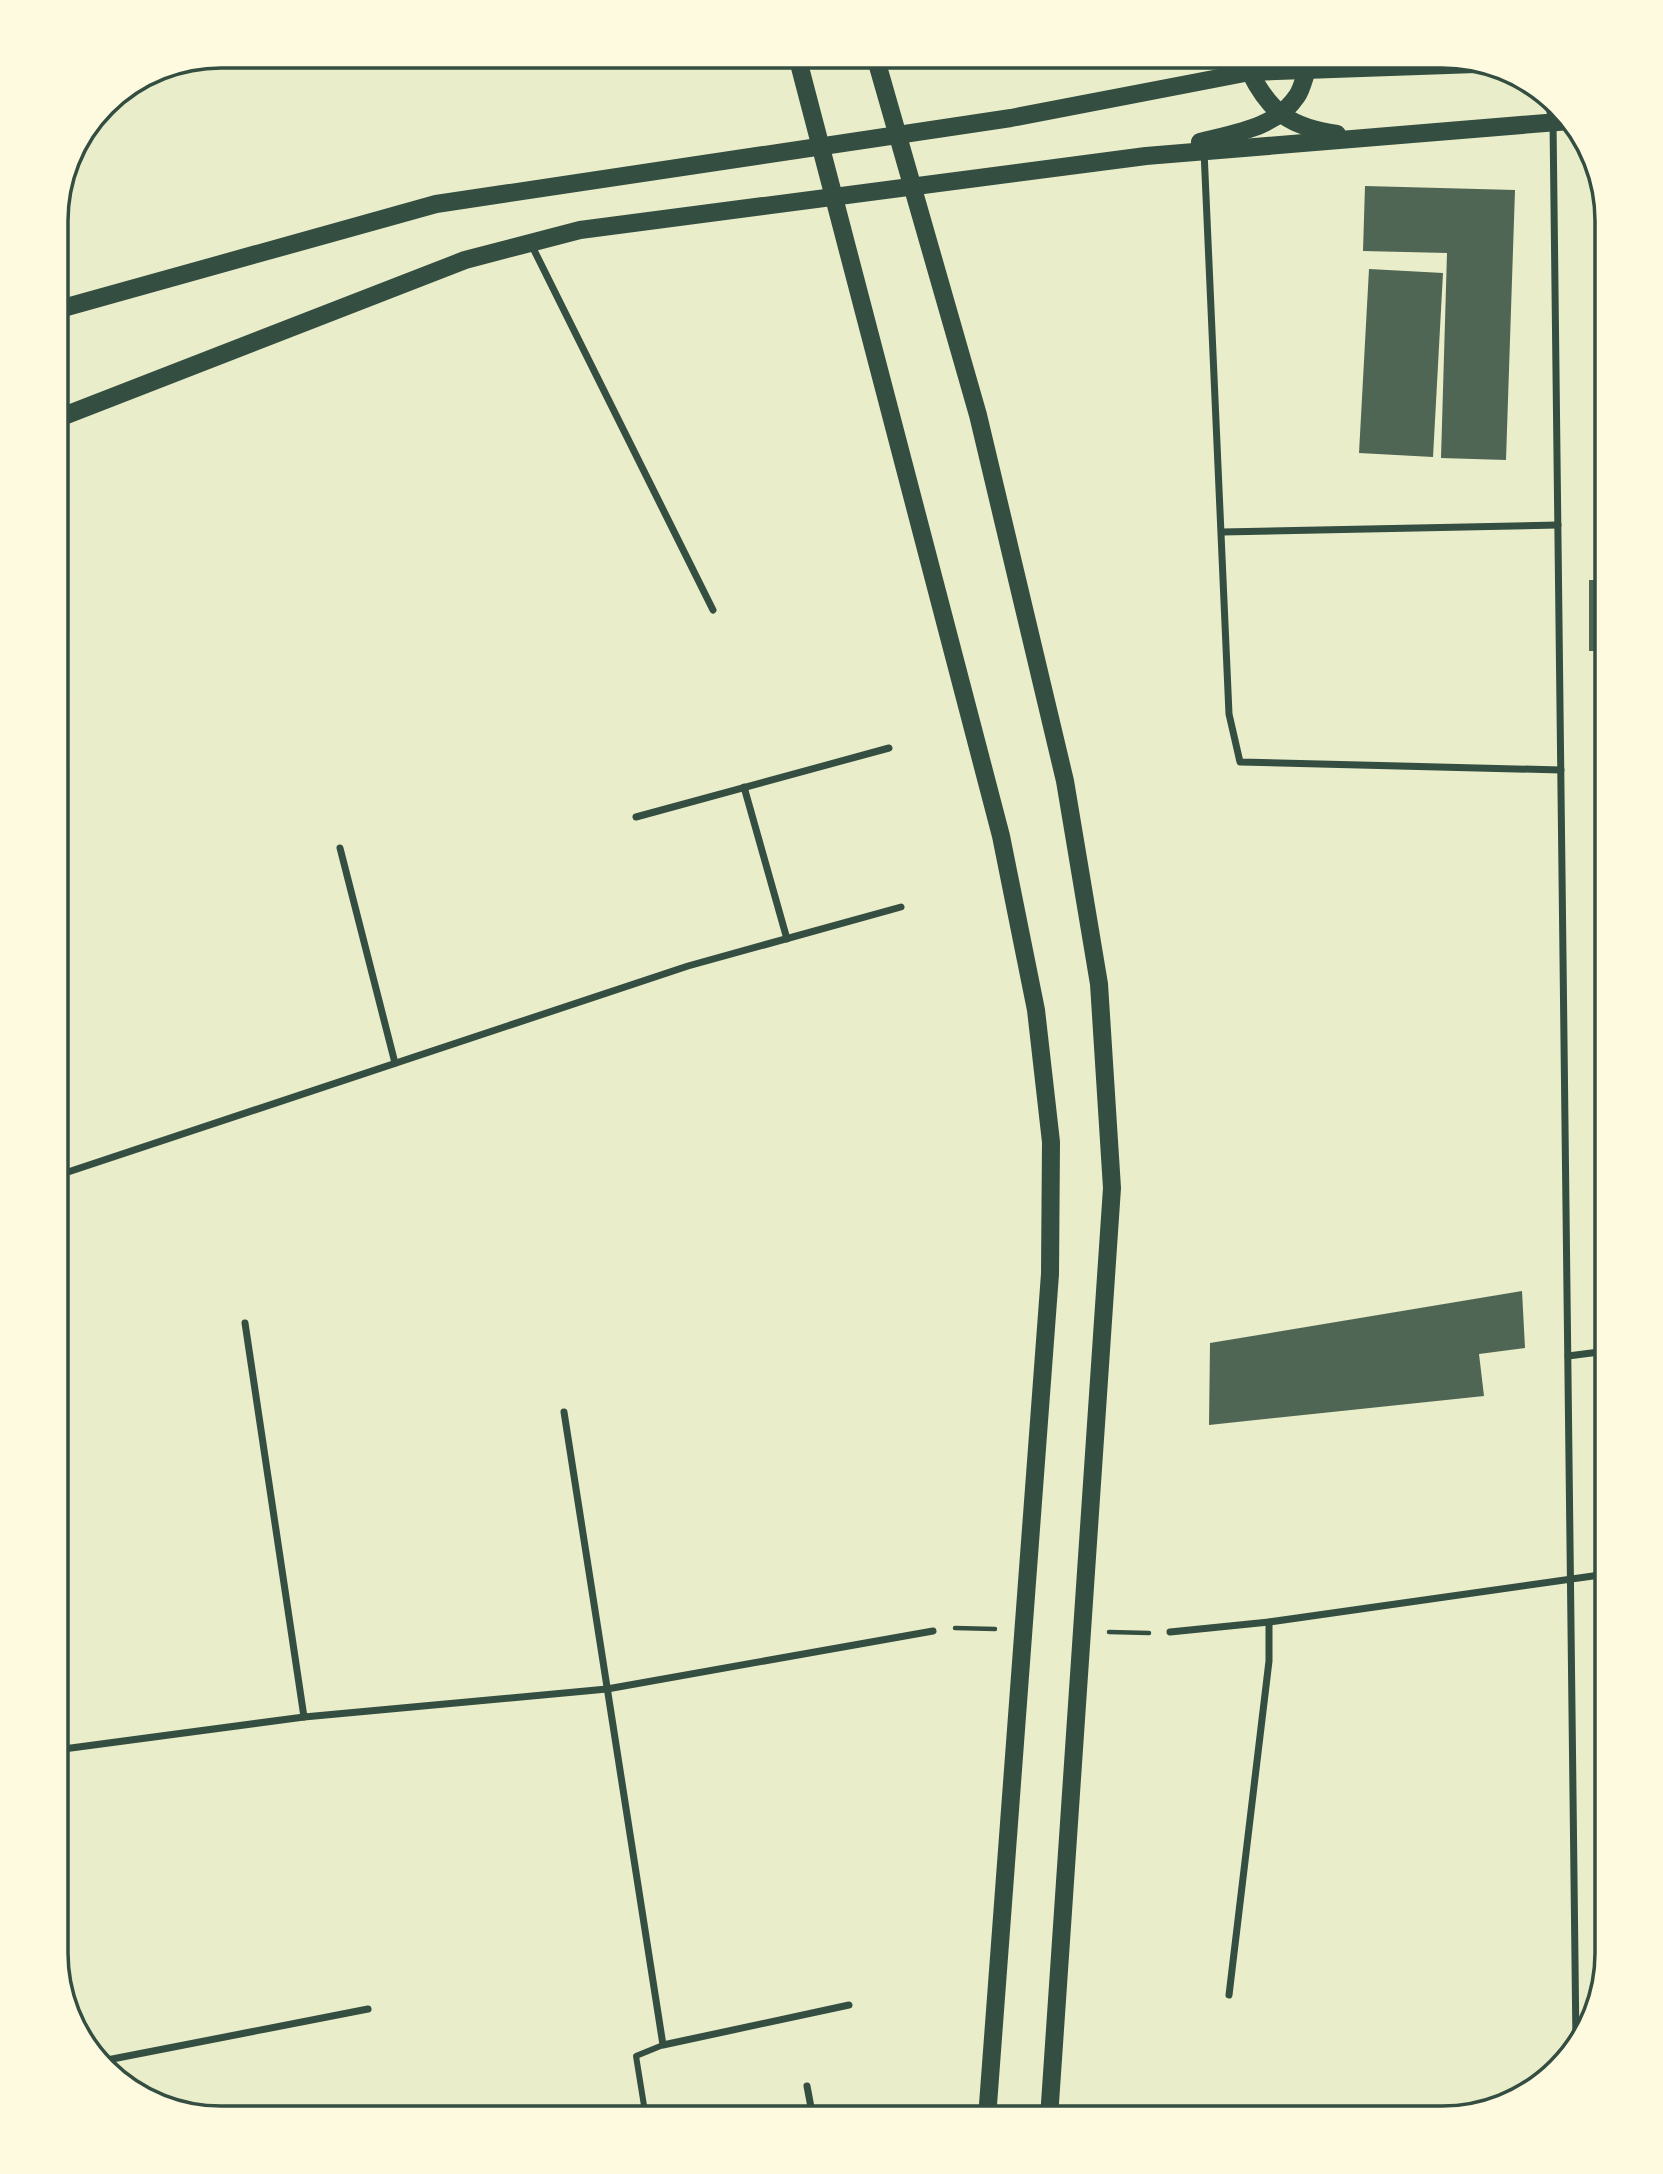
<svg xmlns="http://www.w3.org/2000/svg" width="1663" height="2174" viewBox="0 0 1663 2174" font-family="'Roboto Serif',serif">
	<rect width="100%" height="100%" fill="#e9edc9"/>
	<g fill="#4f6655">
		<path d="M1365,186L1515,190L1506,460L1441,458L1447,253L1363,251Z"/>
		<path d="M1369,269L1443,273L1433,457L1359,453Z"/>
		<path d="M1595,293H1607V570H1598Z"/>
		<rect x="1589" y="580" width="18" height="71"/>
		<path d="M1522,1291L1525,1348L1479,1354L1484,1396L1209,1425L1210,1343Z"/>
	</g>
	<g fill="none" stroke-linecap="round" stroke-linejoin="round">
		<g stroke="#344e41" stroke-width="4.5">
			<path d="M955,1628L995,1629"/>
			<path d="M1109,1632L1149,1633"/>
		</g>
		<path stroke="#344e41" stroke-width="6" d="M646,2118L636,2056L663,2045"/>
		<g stroke="#344e41" stroke-width="7">
			<path d="M1545,97L1553,121L1576,2045"/>
			<path d="M1204,151L1229,714L1240,762L1561,770"/>
			<path d="M531,244L713,610"/>
			<path d="M1222,532L1558,525"/>
			<path d="M744,787L787,939"/>
			<path d="M636,817L889,748"/>
			<path d="M340,848L395,1063"/>
			<path d="M56,1176L688,966L901,907"/>
			<path d="M245,1323L304,1717"/>
			<path d="M1568,1356L1607,1351"/>
			<path d="M564,1412L663,2045L849,2005"/>
			<path d="M1170,1632L1269,1622L1607,1574"/>
			<path d="M56,1750L304,1717L607,1689L933,1631"/>
			<path d="M1229,1995L1269,1661V1622"/>
			<path d="M102,2061L368,2009"/>
			<path d="M807,2086L813,2118"/>
		</g>
		<path stroke="#344e41" stroke-width="12" d="M1248,56L1250,72"/>
		<g stroke="#344e41" stroke-width="18">
			<path d="M797,56L1001,836L1036,1010L1051,1142L1050,1274L987,2118"/>
			<path d="M875,56L978,415L1065,781L1099,984L1112,1188L1049,2118"/>
			<path d="M1250,72C1270,113 1291,127 1337,134"/>
			<path d="M1200,142C1234,133 1276,128 1297,96C1302,89 1304,78 1307,70"/>
			<path d="M56,310L436,204L1011,118L1250,72L1476,64"/>
			<path d="M56,419L465,260L580,230L1146,156L1570,121"/>
		</g>
	</g>
	<path d="M0 0H1663V2174H0ZM221 68H1442A153 153 0 0 1 1595 221V1953A153 153 0 0 1 1442 2106H221A153 153 0 0 1 68 1953V221A153 153 0 0 1 221 68Z" fill="#fefae0" fill-rule="evenodd"/>
	<path fill="none" stroke="#344e41" stroke-width="3.5" d="M221 68H1442A153 153 0 0 1 1595 221V1953A153 153 0 0 1 1442 2106H221A153 153 0 0 1 68 1953V221A153 153 0 0 1 221 68Z"/>
</svg>
